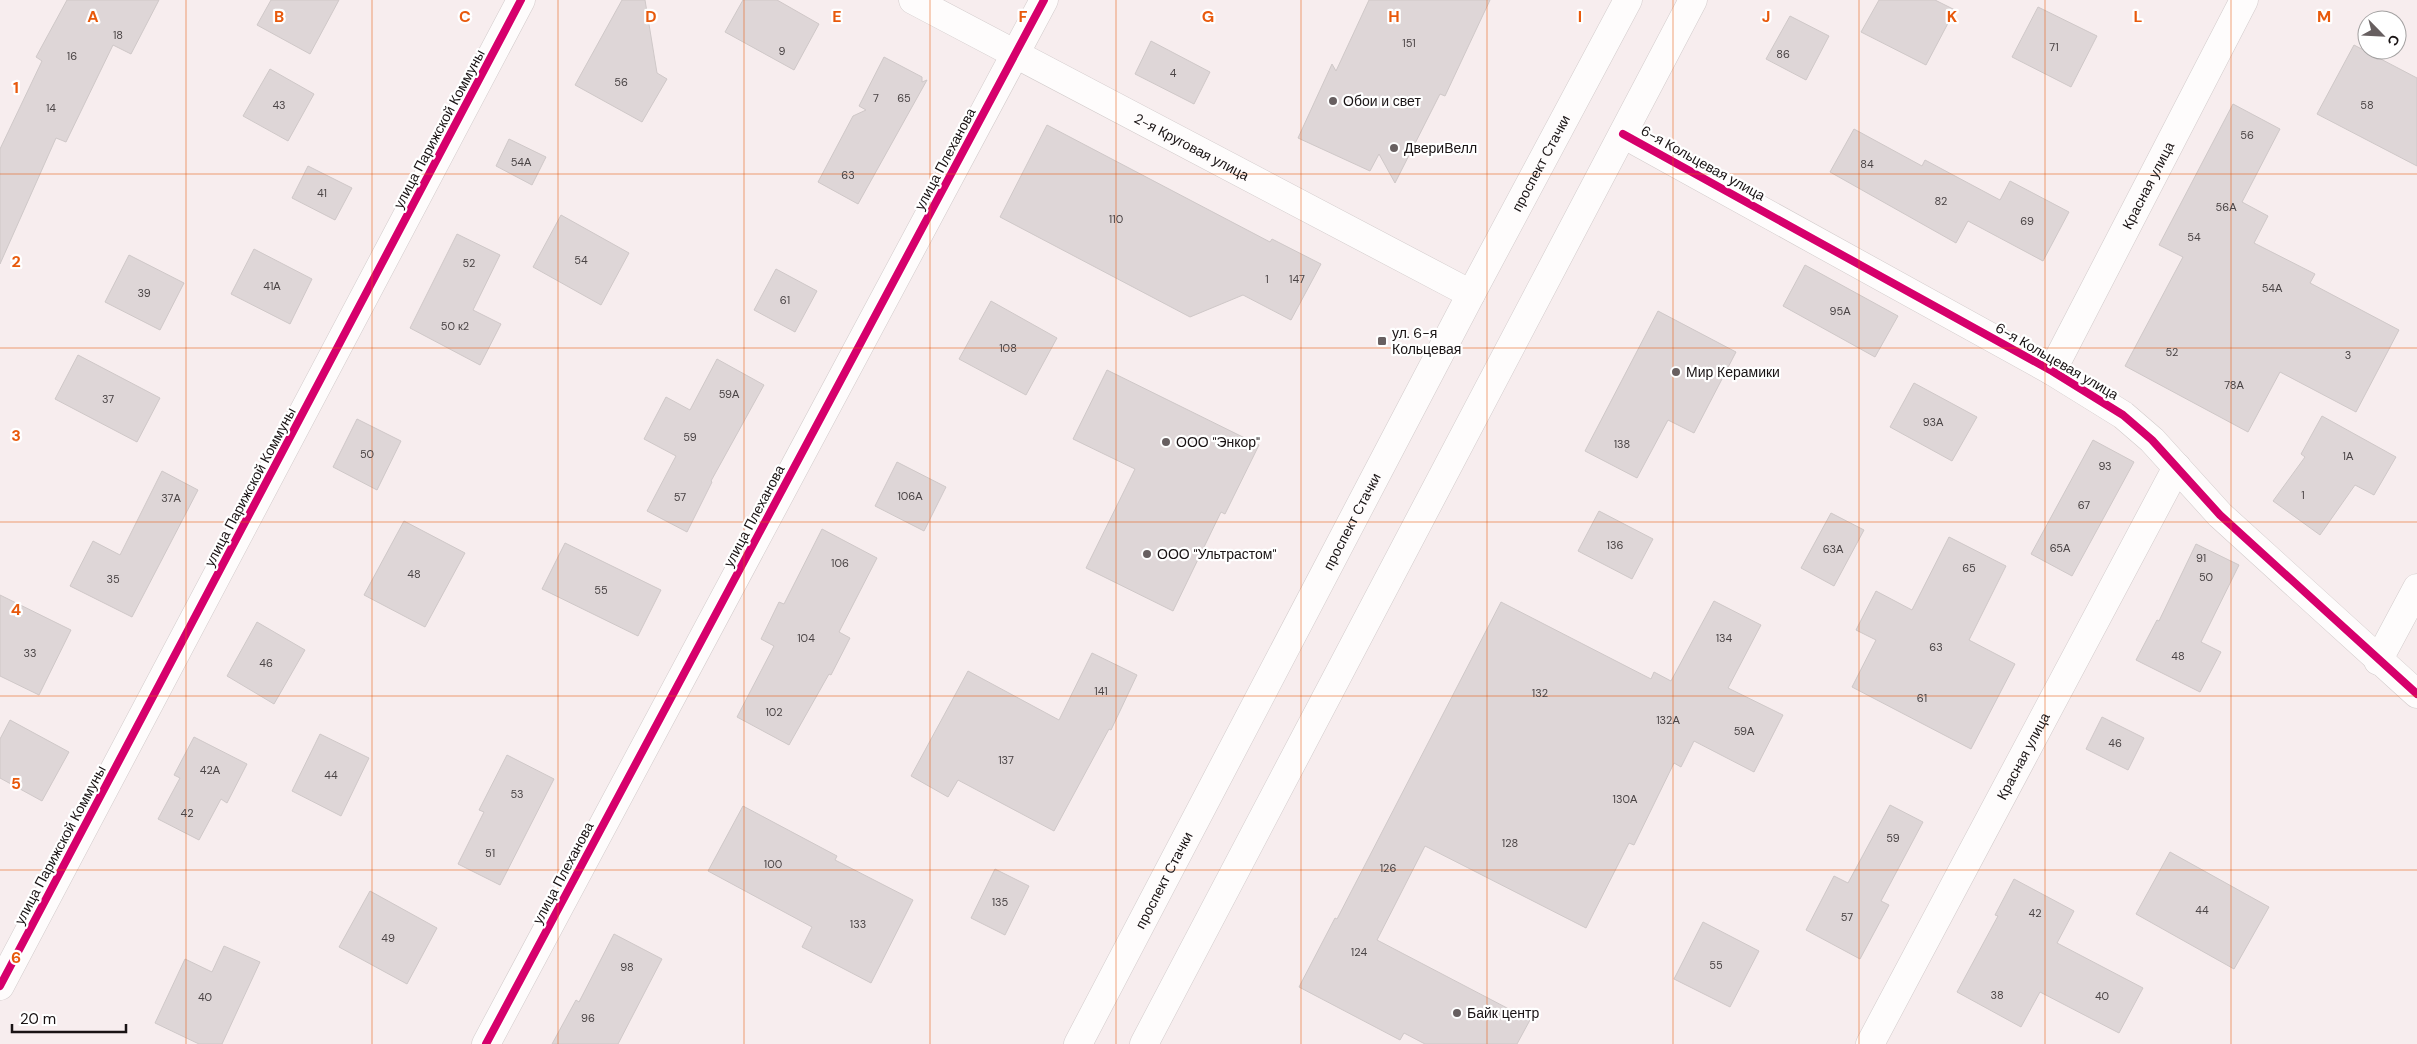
<svg xmlns="http://www.w3.org/2000/svg" width="2417" height="1044" viewBox="0 0 2417 1044" font-family="'DM Sans',sans-serif">
	<rect width="100%" height="100%" fill="#f7edee"/>
	<g fill="#ded6d7" stroke="#cfc8c8">
		<path d="M67,0H159L131,54L113,45L66,142L56,138L0,264V149L42,61L36,57Z"/>
		<path d="M271,0H339L310,54L257,25Z"/>
		<path d="M622,0H645L657,73L667,79L642,122L575,85Z"/>
		<path d="M743,0H777L819,24L794,70L725,32Z"/>
		<path d="M1369,0H1490L1445,96L1440,94L1395,183L1379,154L1370,171L1298,138L1332,64L1336,71Z"/>
		<path d="M1879,0H1935L1955,10L1926,65L1861,32Z"/>
		<path d="M2038,7L2097,36L2071,87L2012,57Z"/>
		<path d="M1790,16L1829,36L1806,80L1766,59Z"/>
		<path d="M1151,41L1210,72L1194,104L1135,74Z"/>
		<path d="M2354,45L2417,78V166L2317,114Z"/>
		<path d="M884,57L922,77V82L927,80L858,204L818,182L853,116L866,110L859,106Z"/>
		<path d="M270,69L314,94L288,141L243,116Z"/>
		<path d="M2233,104L2280,129L2242,202L2268,216L2254,243L2315,274L2310,283L2399,330L2356,412L2280,372L2248,432L2125,366L2183,257L2159,245Z"/>
		<path d="M1047,125L1270,242L1272,239L1321,264L1291,320L1243,295L1190,317L1000,217Z"/>
		<path d="M1854,129L1922,166L1925,160L2000,200L2010,181L2069,212L2043,261L1968,221L1956,243L1830,172Z"/>
		<path d="M509,139L546,157L532,185L496,166Z"/>
		<path d="M308,166L352,188L335,220L292,198Z"/>
		<path d="M561,215L629,253L601,305L533,267Z"/>
		<path d="M457,234L500,255L473,310L501,324L480,365L410,328Z"/>
		<path d="M254,249L312,279L290,324L231,294Z"/>
		<path d="M129,255L184,283L160,330L105,302Z"/>
		<path d="M1805,265L1898,316L1875,357L1783,306Z"/>
		<path d="M776,269L817,291L795,332L754,310Z"/>
		<path d="M991,301L1057,338L1026,395L959,359Z"/>
		<path d="M1658,311L1736,352L1694,433L1668,420L1637,478L1585,451Z"/>
		<path d="M78,355L160,398L137,442L55,399Z"/>
		<path d="M717,359L764,385L711,481L712,482L687,532L647,511L676,456L644,439L666,397L690,410Z"/>
		<path d="M1107,370L1259,445L1225,514L1221,512L1173,611L1086,568L1135,469L1073,439Z"/>
		<path d="M1914,383L1977,417L1952,461L1890,427Z"/>
		<path d="M2322,416L2396,457L2374,495L2355,485L2320,535L2273,501L2305,457L2301,454Z"/>
		<path d="M357,419L401,441L377,490L333,467Z"/>
		<path d="M2093,440L2134,462L2072,576L2031,554Z"/>
		<path d="M897,462L946,487L924,531L875,506Z"/>
		<path d="M162,471L198,490L132,617L70,586L93,541L120,555Z"/>
		<path d="M1599,511L1653,539L1632,579L1578,551Z"/>
		<path d="M1831,513L1864,530L1834,586L1801,568Z"/>
		<path d="M404,521L465,553L425,627L364,595Z"/>
		<path d="M822,529L877,558L839,632L850,638L831,675L829,674L789,745L737,717L774,646L761,639L779,602L784,604Z"/>
		<path d="M1949,537L2006,566L1969,640L2015,664L1971,749L1852,687L1876,640L1856,630L1876,591L1912,610Z"/>
		<path d="M565,543L661,590L638,636L542,589Z"/>
		<path d="M2196,544L2239,565L2201,642L2221,652L2200,692L2136,660L2157,620L2159,621Z"/>
		<path d="M0,595L71,630L39,695L0,676Z"/>
		<path d="M1714,601L1761,625L1728,688L1783,715L1754,772L1694,741L1681,767L1674,763L1634,845L1629,843L1586,928L1425,846L1377,940L1530,1020L1517,1044H1425L1404,1033L1400,1040L1299,987L1335,918L1337,919L1501,602L1651,679L1654,672L1671,681Z"/>
		<path d="M257,622L305,650L274,704L227,676Z"/>
		<path d="M1092,653L1137,675L1111,730L1109,729L1054,831L958,780L948,797L911,776L968,671L1059,720Z"/>
		<path d="M2102,717L2144,738L2128,770L2086,749Z"/>
		<path d="M10,720L69,752L42,801L0,778V739Z"/>
		<path d="M320,734L369,758L341,816L292,791Z"/>
		<path d="M194,737L247,764L227,803L221,799L199,840L158,819L180,778L174,775Z"/>
		<path d="M507,755L554,779L500,885L458,864L484,812L479,810Z"/>
		<path d="M1890,805L1923,822L1881,901L1889,905L1860,959L1806,930L1834,876L1848,883Z"/>
		<path d="M743,806L837,856L835,860L913,900L871,983L802,947L812,927L708,871Z"/>
		<path d="M2170,852L2269,907L2234,969L2136,914Z"/>
		<path d="M995,869L1029,886L1005,935L971,918Z"/>
		<path d="M2014,879L2074,911L2057,943L2143,988L2119,1033L2040,992L2021,1027L1957,992L1998,916L1995,915Z"/>
		<path d="M370,891L437,928L407,984L339,947Z"/>
		<path d="M1703,922L1759,951L1730,1007L1674,979Z"/>
		<path d="M614,934L662,959L618,1044H552L576,1000L579,1002Z"/>
		<path d="M224,946L260,962L222,1044H199L155,1023L185,959L212,972Z"/>
	</g>
	<g fill="none" stroke-linecap="round" stroke-linejoin="round">
		<defs>
			<g id="street">
				<path id="s1" d="M913,0L1471,294"/>
				<path d="M1623,134L2052,371L2123,415L2152,440L2220,515L2417,694"/>
				<path id="s2" d="M2052,371L2244,0"/>
				<path d="M2378,661L2417,588"/>
				<path d="M0,986L521,0"/>
				<path d="M486,1044L1044,0"/>
				<path id="s3" d="M1870,1044L2177,467"/>
			</g>
			<g id="primary">
				<path id="s4" d="M1078,1044L1471,294L1628,0"/>
				<path d="M1144,1044L1693,0"/>
			</g>
		</defs>
		<use href="#street" stroke="#d2cbcb" stroke-width="29"/>
		<use href="#primary" stroke="#d2cbcb" stroke-width="29"/>
		<use href="#street" stroke="#fefcfc" stroke-width="28"/>
		<use href="#primary" stroke="#fefcfc" stroke-width="28"/>
		<defs>
			<g id="cycleway">
				<path d="M1623,134L2052,371L2123,415L2152,440L2220,515L2417,694"/>
				<path d="M0,986L521,0"/>
				<path d="M486,1044L1044,0"/>
			</g>
		</defs>
		<use href="#cycleway" stroke="#fff" stroke-width="11"/>
		<use href="#cycleway" stroke="#d6006c" stroke-width="8"/>
	</g>
	<path fill="none" stroke="#e8590c" stroke-width="1" stroke-opacity="0.55" d="M186,0V1044M372,0V1044M558,0V1044M744,0V1044M930,0V1044M1116,0V1044M1301,0V1044M1487,0V1044M1673,0V1044M1859,0V1044M2045,0V1044M2231,0V1044M0,174H2417M0,348H2417M0,522H2417M0,696H2417M0,870H2417"/>
	<g fill="#675f60" stroke="#fff" stroke-width="2">
		<circle cx="1333" cy="101" r="5"/>
		<circle cx="1394" cy="148" r="5"/>
		<rect x="1377" y="336" width="10" height="10" rx="2.5"/>
		<circle cx="1676" cy="372" r="5"/>
		<circle cx="1166" cy="442" r="5"/>
		<circle cx="1147" cy="554" r="5"/>
		<circle cx="1457" cy="1013" r="5"/>
	</g>
	<g text-anchor="middle" dominant-baseline="central" stroke-width="4.5" stroke-linejoin="round" paint-order="stroke">
		<g font-size="11" fill="#4a4445">
			<text x="118" y="35">18</text>
			<text x="1409" y="43">151</text>
			<text x="2054" y="47">71</text>
			<text x="782" y="51">9</text>
			<text x="1783" y="54">86</text>
			<text x="72" y="56">16</text>
			<text x="1173" y="73">4</text>
			<text x="621" y="82">56</text>
			<text x="876" y="98">7</text>
			<text x="904" y="98">65</text>
			<text x="279" y="105">43</text>
			<text x="2367" y="105">58</text>
			<text x="51" y="108">14</text>
			<text x="2247" y="135">56</text>
			<text x="521" y="162">54А</text>
			<text x="1867" y="164">84</text>
			<text x="848" y="175">63</text>
			<text x="322" y="193">41</text>
			<text x="1941" y="201">82</text>
			<text x="2226" y="207">56А</text>
			<text x="1116" y="219">110</text>
			<text x="2027" y="221">69</text>
			<text x="2194" y="237">54</text>
			<text x="581" y="260">54</text>
			<text x="469" y="263">52</text>
			<text x="1267" y="279">1</text>
			<text x="1297" y="279">147</text>
			<text x="272" y="286">41А</text>
			<text x="2272" y="288">54А</text>
			<text x="144" y="293">39</text>
			<text x="785" y="300">61</text>
			<text x="1840" y="311">95А</text>
			<text x="455" y="326">50 к2</text>
			<text x="1008" y="348">108</text>
			<text x="2172" y="352">52</text>
			<text x="2348" y="355">3</text>
			<text x="2234" y="385">78А</text>
			<text x="729" y="394">59А</text>
			<text x="108" y="399">37</text>
			<text x="1933" y="422">93А</text>
			<text x="690" y="437">59</text>
			<text x="1622" y="444">138</text>
			<text x="367" y="454">50</text>
			<text x="2348" y="456">1А</text>
			<text x="2105" y="466">93</text>
			<text x="2303" y="495">1</text>
			<text x="910" y="496">106А</text>
			<text x="680" y="497">57</text>
			<text x="171" y="498">37А</text>
			<text x="2084" y="505">67</text>
			<text x="1615" y="545">136</text>
			<text x="2060" y="548">65А</text>
			<text x="1833" y="549">63А</text>
			<text x="2201" y="558">91</text>
			<text x="840" y="563">106</text>
			<text x="1969" y="568">65</text>
			<text x="414" y="574">48</text>
			<text x="2206" y="577">50</text>
			<text x="113" y="579">35</text>
			<text x="601" y="590">55</text>
			<text x="806" y="638">104</text>
			<text x="1724" y="638">134</text>
			<text x="1936" y="647">63</text>
			<text x="30" y="653">33</text>
			<text x="2178" y="656">48</text>
			<text x="266" y="663">46</text>
			<text x="1101" y="691">141</text>
			<text x="1540" y="693">132</text>
			<text x="1922" y="698">61</text>
			<text x="774" y="712">102</text>
			<text x="1668" y="720">132А</text>
			<text x="1744" y="731">59А</text>
			<text x="2115" y="743">46</text>
			<text x="1006" y="760">137</text>
			<text x="210" y="770">42А</text>
			<text x="331" y="775">44</text>
			<text x="517" y="794">53</text>
			<text x="1625" y="799">130А</text>
			<text x="187" y="813">42</text>
			<text x="1893" y="838">59</text>
			<text x="1510" y="843">128</text>
			<text x="490" y="853">51</text>
			<text x="773" y="864">100</text>
			<text x="1388" y="868">126</text>
			<text x="1000" y="902">135</text>
			<text x="2202" y="910">44</text>
			<text x="2035" y="913">42</text>
			<text x="1847" y="917">57</text>
			<text x="858" y="924">133</text>
			<text x="388" y="938">49</text>
			<text x="1359" y="952">124</text>
			<text x="1716" y="965">55</text>
			<text x="627" y="967">98</text>
			<text x="1997" y="995">38</text>
			<text x="2102" y="996">40</text>
			<text x="205" y="997">40</text>
			<text x="588" y="1018">96</text>
		</g>
		<g font-size="14" fill="#191314" stroke="#fff" text-anchor="start">
			<text x="1343" y="101">Обои и свет</text>
			<text x="1404" y="148">ДвериВелл</text>
			<text x="1392" y="333">ул. 6-я<tspan x="1392" dy="16">Кольцевая</tspan></text>
			<text x="1686" y="372">Мир Керамики</text>
			<text x="1176" y="442">ООО "Энкор"</text>
			<text x="1157" y="554">ООО "Ультрастом"</text>
			<text x="1467" y="1013">Байк центр</text>
		</g>
		<g font-size="14" fill="#191314" stroke="#fff">
			<text transform="translate(439 129) rotate(-62)">улица Парижской Коммуны</text>
			<text stroke="none"><textPath href="#s1" startOffset="315">2-я Круговая улица</textPath></text>
			<text transform="translate(945 159) rotate(-62)">улица Плеханова</text>
			<text stroke="none"><textPath href="#s4" startOffset="995">проспект Стачки</textPath></text>
			<text transform="translate(1703 163) rotate(29)">6-я Кольцевая улица</text>
			<text stroke="none"><textPath href="#s2" startOffset="209">Красная улица</textPath></text>
			<text transform="translate(2057 361) rotate(30)">6-я Кольцевая улица</text>
			<text transform="translate(250 487) rotate(-62)">улица Парижской Коммуны</text>
			<text transform="translate(754 516) rotate(-62)">улица Плеханова</text>
			<text stroke="none"><textPath href="#s4" startOffset="590">проспект Стачки</textPath></text>
			<text stroke="none"><textPath href="#s3" startOffset="326">Красная улица</textPath></text>
			<text transform="translate(60 845) rotate(-62)">улица Парижской Коммуны</text>
			<text transform="translate(563 873) rotate(-62)">улица Плеханова</text>
			<text stroke="none"><textPath href="#s4" startOffset="185">проспект Стачки</textPath></text>
		</g>
	</g>
	<g font-size="16" text-anchor="middle" font-weight="bold" fill="#e8590c" stroke="#fff" stroke-width="4.5" stroke-linejoin="round" paint-order="stroke">
		<text x="93" y="22">A</text>
		<text x="279" y="22">B</text>
		<text x="465" y="22">C</text>
		<text x="651" y="22">D</text>
		<text x="837" y="22">E</text>
		<text x="1023" y="22">F</text>
		<text x="1208" y="22">G</text>
		<text x="1394" y="22">H</text>
		<text x="1580" y="22">I</text>
		<text x="1766" y="22">J</text>
		<text x="1952" y="22">K</text>
		<text x="2138" y="22">L</text>
		<text x="2324" y="22">M</text>
		<text x="16" y="93">1</text>
		<text x="16" y="267">2</text>
		<text x="16" y="441">3</text>
		<text x="16" y="615">4</text>
		<text x="16" y="789">5</text>
		<text x="16" y="963">6</text>
	</g>
	<g transform="translate(2382 35) rotate(114)"><circle r="24" fill="#ffffff" stroke="#a3a1a1"/>
	<path d="M0-4L9 19L0 12L-9 19Z" fill="#675f60"/>
	<text y="-8" font-size="14" font-weight="bold" text-anchor="middle" fill="#191314">С</text>
	</g>
	<path d="M12 1024v8h114v-8" fill="none" stroke="#191314" stroke-width="2.5"/>
	<text x="20" y="1024" font-size="15" fill="#191314" stroke="#ffffff" stroke-width="4" paint-order="stroke">20 m</text>
</svg>
